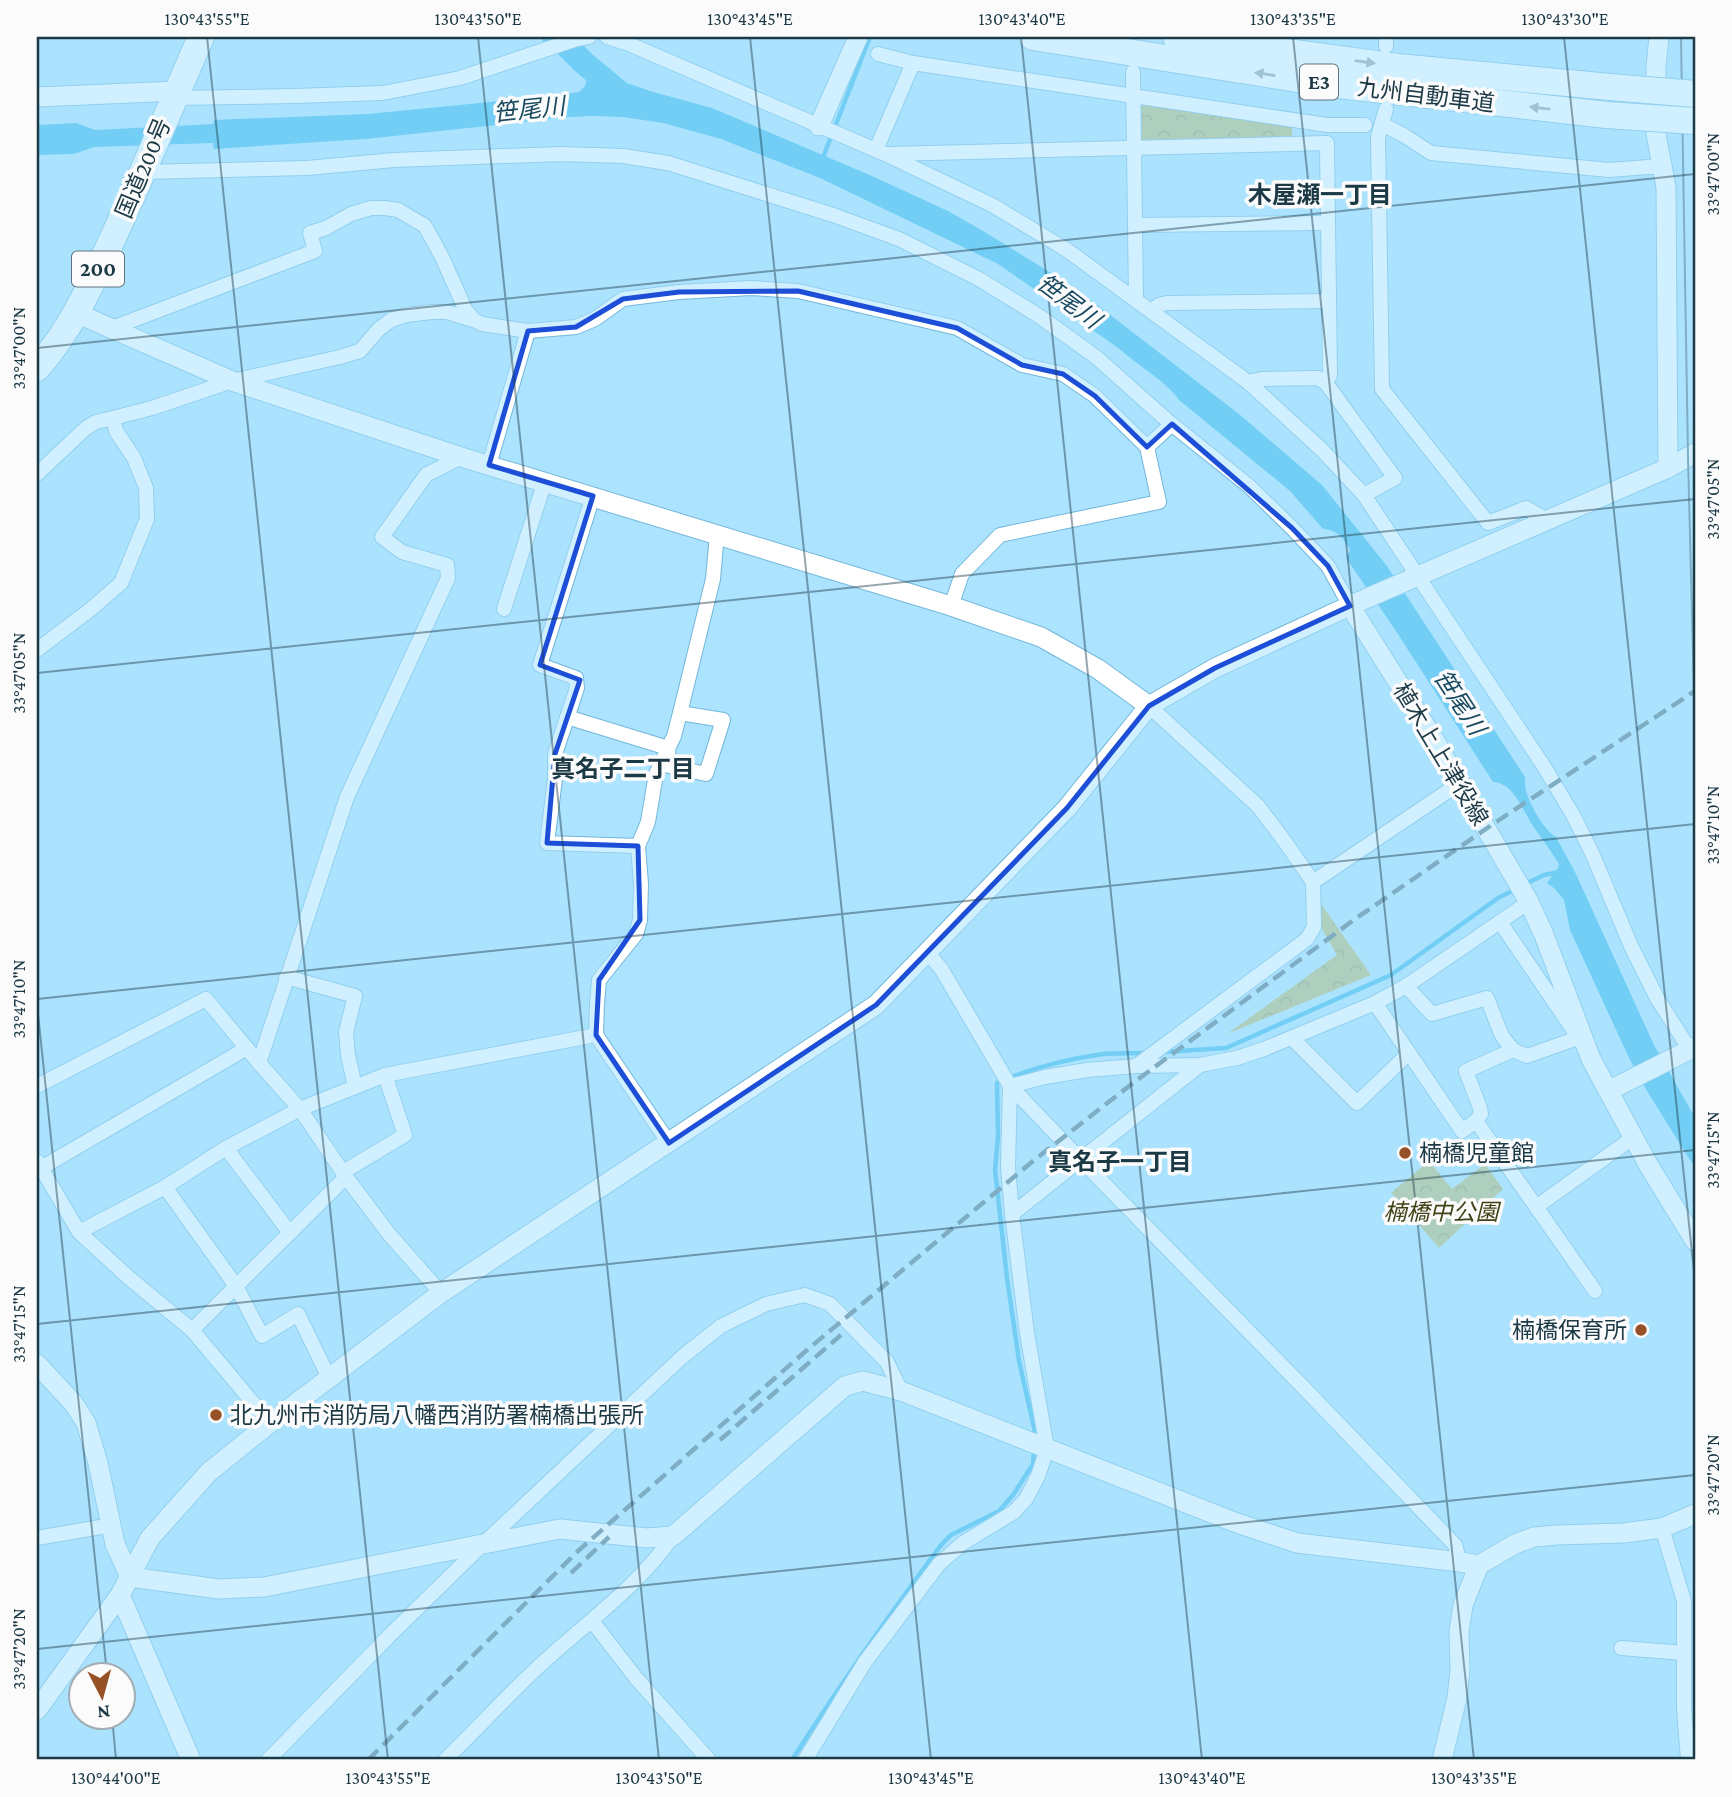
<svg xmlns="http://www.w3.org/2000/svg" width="1732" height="1797" viewBox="0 0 1732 1797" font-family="'Crimson Pro','Noto Sans JP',serif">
	<defs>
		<pattern id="forest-crowns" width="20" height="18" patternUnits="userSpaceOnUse" patternTransform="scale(1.75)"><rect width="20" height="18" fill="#b4b76f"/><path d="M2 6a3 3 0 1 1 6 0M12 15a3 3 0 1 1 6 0" fill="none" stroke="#92965d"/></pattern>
	</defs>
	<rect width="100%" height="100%" fill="#ace3ff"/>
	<g fill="url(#forest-crowns)">
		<path d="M1141,101L1292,126V139L1142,141Z"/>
		<path d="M1321,904L1371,975L1227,1034L1337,955L1320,926Z"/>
		<path d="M1429,1161L1452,1189L1485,1164L1503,1189L1439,1248L1391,1193Z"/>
	</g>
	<path fill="#2db3e7" d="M586,77L612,78L650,91L712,108L872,176L948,211L983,231L1056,276L1096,304L1239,414L1322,485L1387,566L1525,777C1525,783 1525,789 1527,794C1531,807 1545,831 1556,837L1575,872L1654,1045L1693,1114L1695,1168L1647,1091L1629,1058L1570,930L1564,900L1555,889L1547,883L1558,868L1559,864C1551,851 1542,839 1533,826C1523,811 1514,783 1493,782L1394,628L1346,558L1350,550C1343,538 1338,530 1323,529L1290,491L1179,400C1165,380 1139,367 1121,350L998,264L820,178L721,139L663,123L623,117L592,116L569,117L366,139L214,149L213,143L94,147L74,154L37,155V125L76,123L95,130L213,124L214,120L368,114L531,98L579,92L585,86L586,82Z"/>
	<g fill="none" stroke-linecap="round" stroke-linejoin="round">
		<g stroke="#2db3e7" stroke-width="4.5">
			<path d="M822,160L870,37"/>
			<path d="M1525,884L1544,875L1559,872"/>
			<path d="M1163,1052L1226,1048L1391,975L1498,898L1514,890"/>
			<path d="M1035,1438V1432L1019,1361L1007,1278L995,1170L998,1136L997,1083C1031,1068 1067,1059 1103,1054C1117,1053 1132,1053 1147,1053"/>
			<path d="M792,1760C839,1686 889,1615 941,1545L951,1535L999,1511L1013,1495L1033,1464L1034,1450"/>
		</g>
		<path stroke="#2db3e7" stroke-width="24" d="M554,37L563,42L584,63L625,97"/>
		<defs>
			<g id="street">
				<path d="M607,37L629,44L885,154L992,205L1067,250L1248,382L1322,450L1364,495L1543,765L1573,815L1592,853L1631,946L1657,998L1690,1050"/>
				<path d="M1386,46V37"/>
				<path d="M878,54L913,63"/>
				<path d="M1133,72L1136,300"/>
				<path d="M174,98L294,96L383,93L460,78L574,40L589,37"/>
				<path d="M1386,109L1378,137L1382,389L1488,523L1526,508L1549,521"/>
				<path d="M1382,124L1405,136L1431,153L1609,170L1662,166"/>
				<path d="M876,150L913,63L1327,125H1365"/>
				<path d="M889,154L1327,143L1330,375L1326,383L1318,378L1262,379L1248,382"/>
				<path d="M143,172L307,168L394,160L562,154L623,156L668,163L833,215L899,239L979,279L1039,316L1096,357L1169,422L1249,486L1292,528L1328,566L1350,606"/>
				<path d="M1135,225L1328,223"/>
				<path d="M1151,311L1159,305L1167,303L1329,301"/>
				<path d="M112,328L315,251L310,233L326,228L351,214L371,208H385L398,210L425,226L442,257L466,311L474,320L482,324L528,331L576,327L595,319L623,299L679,292L751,288L798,291L957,328L1022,365L1063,374L1095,396L1147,447L1159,502L1000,535L962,574L951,606"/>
				<path d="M1326,383L1395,478L1364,495"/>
				<path d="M1147,447L1172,424"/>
				<path d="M489,465L528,331"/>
				<path d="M37,474L86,428L96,422L113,418"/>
				<path d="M593,496L540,665L576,678L577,688L555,754V779L547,843L638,846"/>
				<path d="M504,609L545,481"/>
				<path d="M37,650L91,609L121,583L147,519L146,488L134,458L116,431L113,418L152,408L232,381L340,357L360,351L379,329L391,320L406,315L432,312H447L473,320"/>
				<path d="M567,717L668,748L669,766L706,774L723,720L680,713"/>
				<path d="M1313,882L1460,783"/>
				<path d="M1500,922L1576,1034"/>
				<path d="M928,953L942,970L1010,1086L1081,1160L1304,1388L1455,1545L1460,1562"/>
				<path d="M286,977L355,996L346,1032L348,1055L355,1087"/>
				<path d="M1406,986L1432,1014L1487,998L1502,1036L1513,1050"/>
				<path d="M1375,1003L1462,1131L1476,1121L1595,1291"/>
				<path d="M1292,1038L1357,1103L1409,1053"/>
				<path d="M259,1063L347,797L448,578L447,565L402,552L382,537L426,475L461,457"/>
				<path d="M1136,1066L1307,939L1314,927L1313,882L1283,839L1258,806L1149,706"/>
				<path d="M37,1086L206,999L259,1063L300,1109L346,1177L389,1234L441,1293"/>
				<path d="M1476,1121L1481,1114L1480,1108L1466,1071L1513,1050L1527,1056L1578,1038"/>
				<path d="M669,1143L596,1035L597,1004L599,980L636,934L640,920L641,884L638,846L648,822L656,774L674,736L680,713L713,579L717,534"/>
				<path d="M226,1148L290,1233"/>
				<path d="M37,1161L79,1232L128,1277L192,1330L270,1423"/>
				<path d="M41,1168L247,1048"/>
				<path d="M343,1172L405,1135L385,1075"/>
				<path d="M165,1187L236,1286L262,1336L298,1314L329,1378"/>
				<path d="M1536,1207L1634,1137"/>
				<path d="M1012,1214L1200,1065"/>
				<path d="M79,1232L165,1187L226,1148L300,1109L385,1075L596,1035"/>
				<path d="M192,1330L346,1177"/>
				<path d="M1662,1528L1684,1601V1709L1688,1760"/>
				<path d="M37,1538L112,1525"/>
				<path d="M592,1621L636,1678L709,1760"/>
				<path d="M1621,1648L1684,1653"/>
				<path d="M268,1760L389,1636L482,1545L682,1357L721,1326L766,1304L805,1295L830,1304L887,1362L901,1391"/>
				<path d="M445,1760C476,1730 505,1698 537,1668C583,1625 637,1588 673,1536"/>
				<path d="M805,1760L865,1662L939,1564L963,1543L1014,1512L1026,1499L1038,1476L1047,1449L1027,1333L1012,1214L1008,1167L1010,1086L1045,1077L1087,1070L1136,1066L1200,1065L1237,1058L1264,1049L1375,1003L1406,986L1529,902"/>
			</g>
			<g id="secondary">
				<path d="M1659,37L1656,66V134L1666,187L1668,468"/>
				<path d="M37,97L177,91"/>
				<path d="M819,126L858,37"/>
				<path d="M76,313L232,381L461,457L951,606L1041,637L1098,669L1149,706"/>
				<path d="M1350,606L1435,741L1529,902L1544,935L1591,1059L1649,1166L1695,1241"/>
				<path d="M1608,1091L1695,1047"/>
				<path d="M37,1364L74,1404L86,1423L98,1463L115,1544L130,1577"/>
				<path d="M130,1577L219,1589L264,1587L560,1529L647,1538L673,1536L845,1386L863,1381L901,1391L1237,1523L1297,1543L1460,1562L1479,1565"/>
				<path d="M120,1595L191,1760"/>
				<path d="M37,1710L120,1595L150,1538L209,1472L270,1423L441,1293L876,1005L1067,808L1149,706L1215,668L1358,602L1668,468L1695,453"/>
				<path d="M1442,1760L1457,1698L1460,1670L1459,1632L1463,1605L1479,1565L1515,1544L1534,1537L1557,1535L1624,1533L1662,1528L1695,1514"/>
			</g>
			<g id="highway">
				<path d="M1033,37L1329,84L1607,115"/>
				<path d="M1176,37L1398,67L1610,87"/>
				<path d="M37,368C73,328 94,278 117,229C146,166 173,101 201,37"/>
			</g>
		</defs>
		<use href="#street" stroke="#72b7d9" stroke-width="16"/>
		<use href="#secondary" stroke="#72b7d9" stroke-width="21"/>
		<use href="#highway" stroke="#72b7d9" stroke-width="28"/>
		<use href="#street" stroke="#fff" stroke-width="14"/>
		<use href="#secondary" stroke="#fff" stroke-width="19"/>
		<use href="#highway" stroke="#fff" stroke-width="26"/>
		<path stroke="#476b7d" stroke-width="2" d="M1681,37L1688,458L1695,732"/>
		<g stroke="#476b7d" stroke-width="4.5" stroke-dasharray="14 7" stroke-linecap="butt">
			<path d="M720,1440L841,1335"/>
			<path d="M571,1573L609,1537"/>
			<path d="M368,1760L578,1551L807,1350L1033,1161L1133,1083L1355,919L1499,820L1695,691"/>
		</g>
		<defs>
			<g id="highway-bridge">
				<path d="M1610,87L1695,94"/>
				<path d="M1607,115L1695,121"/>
			</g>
		</defs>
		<use href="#highway-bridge" stroke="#72b7d9" stroke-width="28" stroke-linecap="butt"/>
		<use href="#highway-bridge" stroke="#fff" stroke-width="26"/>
	</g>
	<defs><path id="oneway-solid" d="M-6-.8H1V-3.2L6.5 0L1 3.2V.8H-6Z" transform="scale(1.75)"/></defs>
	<g fill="#8e9ca2">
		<use href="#oneway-solid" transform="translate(1365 62) rotate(8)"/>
		<use href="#oneway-solid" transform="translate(1265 74) rotate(-171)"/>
		<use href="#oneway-solid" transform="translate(1540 108) rotate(-174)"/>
	</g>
	<path d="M0 0H1732V1797H0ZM798,291L957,328L1022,365L1063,374L1095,396L1147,447L1172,424L1292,528L1328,566L1350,606L1215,668L1149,706L1067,808L876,1005L669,1143L596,1035L599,980L640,920L638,846L547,843L555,754L580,680L540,665L593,496L489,465L528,331L576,327L623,299L679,292Z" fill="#ace3ff" fill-opacity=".55" fill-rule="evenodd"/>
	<path fill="none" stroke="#1d4ed8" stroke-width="5" stroke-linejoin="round" d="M798,291L957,328L1022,365L1063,374L1095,396L1147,447L1172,424L1292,528L1328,566L1350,606L1215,668L1149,706L1067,808L876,1005L669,1143L596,1035L599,980L640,920L638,846L547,843L555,754L580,680L540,665L593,496L489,465L528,331L576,327L623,299L679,292Z"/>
	<path fill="none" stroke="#1c3946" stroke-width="2" stroke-opacity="0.45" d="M207,37L388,1760M478,37L659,1760M750,37L931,1760M1021,37L1202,1760M1293,37L1474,1760M1564,37L1695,1281M37,348L1695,174M37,673L1695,499M37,999L1695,824M37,1004L107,1674M37,1324L1695,1150M37,1649L1695,1475M112,1716L116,1760"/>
	<g fill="#965126" stroke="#fbfbfb" stroke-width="2.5">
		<circle cx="1405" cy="1153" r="7"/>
		<circle cx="1641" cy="1330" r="7"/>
		<circle cx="216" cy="1415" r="7"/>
	</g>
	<g text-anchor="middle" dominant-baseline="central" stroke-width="7" stroke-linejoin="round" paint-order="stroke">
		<g fill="#fbfbfb" stroke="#5f737c" stroke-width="2">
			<rect x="1300" y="64.5" width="38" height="35" rx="5"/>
			<rect x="72" y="251.5" width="52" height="35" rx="5"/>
		</g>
		<g font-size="21" font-weight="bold" fill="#1c3946">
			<text x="1319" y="82">E3</text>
			<text x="98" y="269">200</text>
		</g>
		<g font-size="23" fill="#1c3946" stroke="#fbfbfb">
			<text transform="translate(1426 95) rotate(7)">九州自動車道</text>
			<text transform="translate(143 168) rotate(-67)">国道200号</text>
			<text transform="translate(1441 754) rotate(59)">植木上上津役線</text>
		</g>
		<g font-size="23" fill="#1c3946" stroke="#fbfbfb" text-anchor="start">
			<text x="1419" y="1153">楠橋児童館</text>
			<text x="1627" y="1330" text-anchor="end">楠橋保育所</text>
			<text x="230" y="1415">北九州市消防局八幡西消防署楠橋出張所</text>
		</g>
		<g font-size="23" font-style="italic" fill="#414215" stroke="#fbfbfb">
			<text x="1441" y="1212">楠橋中公園</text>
		</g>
		<g font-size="24" font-style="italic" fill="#184b61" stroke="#fbfbfb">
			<text transform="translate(529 109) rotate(-6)">笹尾川</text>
			<text transform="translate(1069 301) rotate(37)">笹尾川</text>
			<text transform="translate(1460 702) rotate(57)">笹尾川</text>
		</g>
		<g font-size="24" font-weight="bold" fill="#1c3946" stroke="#fbfbfb">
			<text x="1320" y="194">木屋瀬一丁目</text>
			<text x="623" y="768">真名子二丁目</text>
			<text x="1120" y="1161">真名子一丁目</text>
		</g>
	</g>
	<rect width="1732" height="1797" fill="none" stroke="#fbfbfb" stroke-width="77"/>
	<g transform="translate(102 1696) rotate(174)"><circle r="33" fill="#fbfbfb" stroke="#a2adb3" stroke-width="2"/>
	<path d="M0-5L12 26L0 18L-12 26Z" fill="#965126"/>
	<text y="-10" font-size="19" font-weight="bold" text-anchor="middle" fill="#1c3946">N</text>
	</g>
	<rect x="38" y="38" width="1656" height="1720" fill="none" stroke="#1c3946" stroke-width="2.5"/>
	<g font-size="18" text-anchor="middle" fill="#1c3946">
		<text x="207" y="25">130°43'55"E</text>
		<text x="478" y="25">130°43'50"E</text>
		<text x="750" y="25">130°43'45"E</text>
		<text x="1022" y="25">130°43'40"E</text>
		<text x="1293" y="25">130°43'35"E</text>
		<text x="1565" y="25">130°43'30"E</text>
		<text transform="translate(1713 174) rotate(-90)" y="6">33°47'00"N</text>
		<text transform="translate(19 348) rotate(-90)" y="6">33°47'00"N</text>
		<text transform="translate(1713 499) rotate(-90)" y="6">33°47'05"N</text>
		<text transform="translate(19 673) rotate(-90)" y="6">33°47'05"N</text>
		<text transform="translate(1713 825) rotate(-90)" y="6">33°47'10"N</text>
		<text transform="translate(19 999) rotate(-90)" y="6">33°47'10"N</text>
		<text transform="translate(1713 1150) rotate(-90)" y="6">33°47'15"N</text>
		<text transform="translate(19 1324) rotate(-90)" y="6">33°47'15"N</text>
		<text transform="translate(1713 1475) rotate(-90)" y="6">33°47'20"N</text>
		<text transform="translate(19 1649) rotate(-90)" y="6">33°47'20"N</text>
		<text x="116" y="1784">130°44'00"E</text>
		<text x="388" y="1784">130°43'55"E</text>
		<text x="659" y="1784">130°43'50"E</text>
		<text x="931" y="1784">130°43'45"E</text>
		<text x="1202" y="1784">130°43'40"E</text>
		<text x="1474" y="1784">130°43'35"E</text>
	</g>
</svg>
